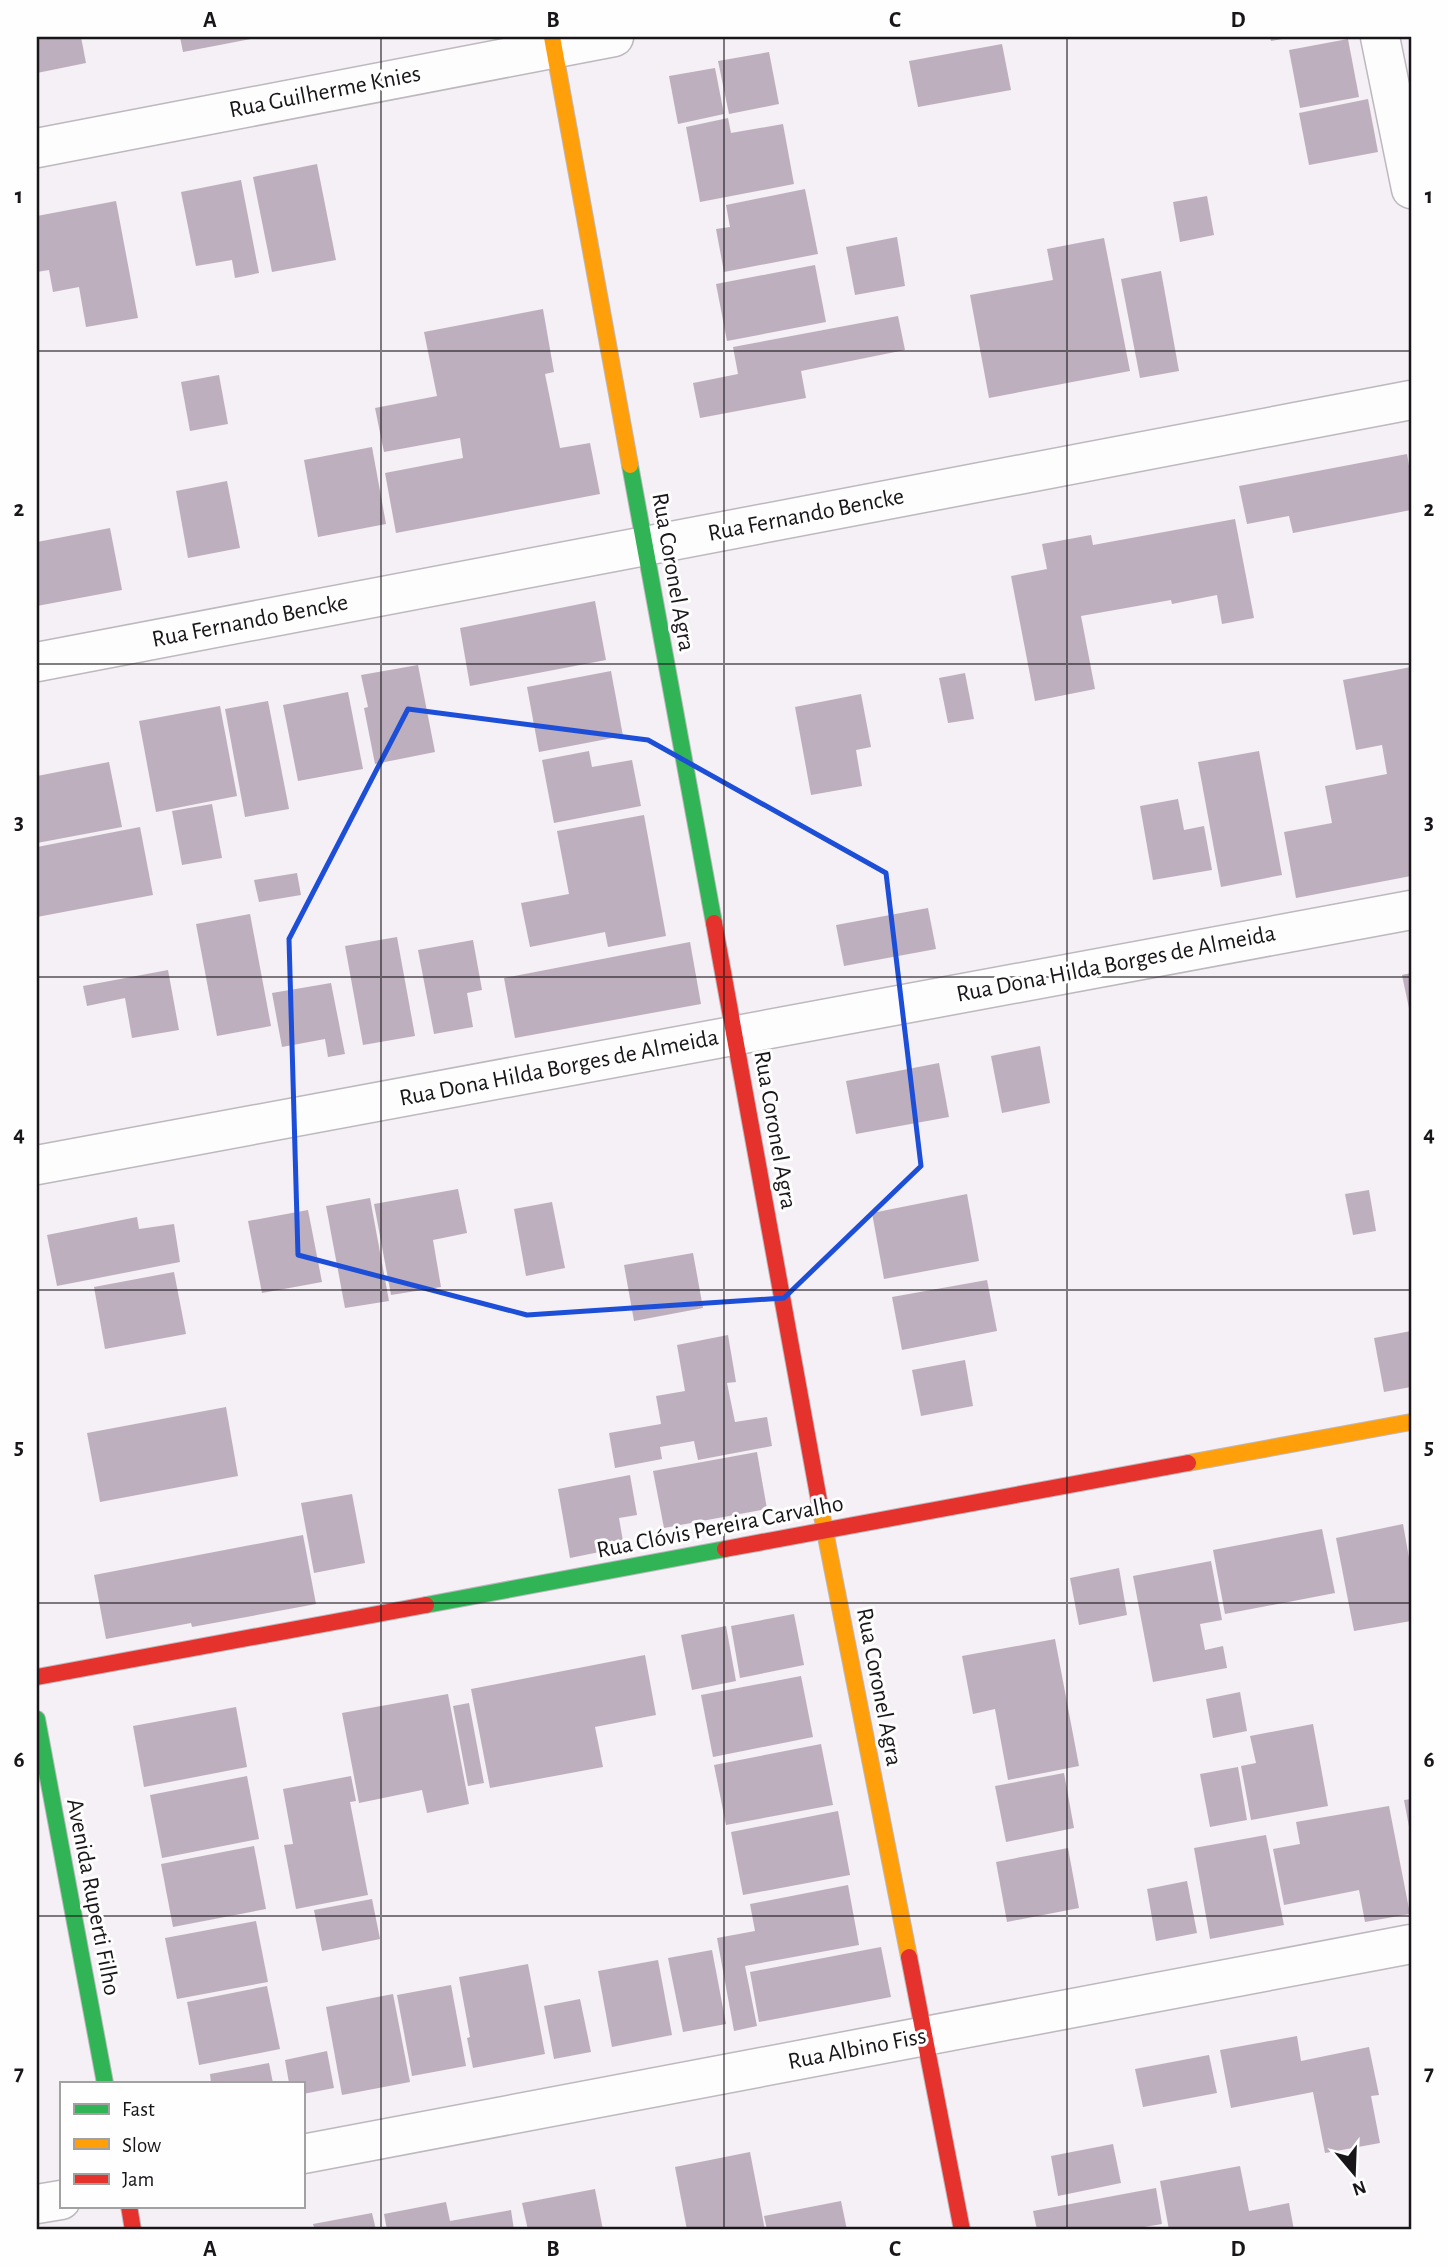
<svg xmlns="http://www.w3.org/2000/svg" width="1448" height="2267" viewBox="0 0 1448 2267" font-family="'Alegreya Sans',sans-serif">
	<rect width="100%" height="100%" fill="#f5f0f5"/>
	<g fill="#bdafbd">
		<path d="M37,37H81L86,63L37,73Z"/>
		<path d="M180,37H256V38L183,52Z"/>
		<path d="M1270,37H1288V38L1271,41Z"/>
		<path d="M1348,39L1359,97L1300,108L1289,50Z"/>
		<path d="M1002,44L1011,90L918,107L909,61Z"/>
		<path d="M769,52L779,104L729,114L718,61Z"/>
		<path d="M715,68L724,114L678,124L669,76Z"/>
		<path d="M1368,99L1378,152L1309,165L1299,113Z"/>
		<path d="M728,118L731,133L783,124L794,184L700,202L686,127Z"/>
		<path d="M317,164L336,260L272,272L253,177Z"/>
		<path d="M241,180L259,273L235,278L232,260L196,266L181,192Z"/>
		<path d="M805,189L818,254L724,272L716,229L730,227L726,205Z"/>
		<path d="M1207,196L1214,235L1180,242L1173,202Z"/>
		<path d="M116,201L138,318L86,327L79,287L53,292L49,270L37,272V216Z"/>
		<path d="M897,237L905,286L855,295L846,247Z"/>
		<path d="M1104,238L1130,371L989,398L970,295L1053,280L1047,249Z"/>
		<path d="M815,265L826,322L727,341L716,284Z"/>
		<path d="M1161,271L1179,371L1140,378L1121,279Z"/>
		<path d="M543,309L554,372L545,374L560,448L590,443L600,494L396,533L385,473L463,458L460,438L384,452L375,408L437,396L424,332Z"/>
		<path d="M898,316L905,350L801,371L806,398L700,418L693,383L738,374L733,347Z"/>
		<path d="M219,375L228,424L190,431L181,382Z"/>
		<path d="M372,447L386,524L318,537L304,460Z"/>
		<path d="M1407,454L1411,477V510L1293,533L1289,516L1247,524L1239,486Z"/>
		<path d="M227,481L240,548L188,558L176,491Z"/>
		<path d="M1235,519L1254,618L1222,624L1217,595L1172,604L1171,600L1081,616L1095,689L1035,701L1011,576L1047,569L1042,544L1091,535L1093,545Z"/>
		<path d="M110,528L122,590L37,606V542Z"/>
		<path d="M595,601L606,660L470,686L460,628Z"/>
		<path d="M418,665L435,752L375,764L364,708L368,707L361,675Z"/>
		<path d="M1411,667V876L1296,898L1284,832L1332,823L1325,786L1387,774L1382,745L1356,750L1343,680Z"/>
		<path d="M611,671L623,736L539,752L527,687Z"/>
		<path d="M965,673L974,719L948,723L939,678Z"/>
		<path d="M348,692L363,769L298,781L283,705Z"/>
		<path d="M861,694L871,747L856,750L862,786L811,795L795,707Z"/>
		<path d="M268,701L289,809L245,817L225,709Z"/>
		<path d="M220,706L237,796L156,812L139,721Z"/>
		<path d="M589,751L592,767L632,760L641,806L554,823L542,760Z"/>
		<path d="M1259,751L1282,875L1221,887L1198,762Z"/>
		<path d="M109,762L122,827L37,843V776Z"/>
		<path d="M1178,799L1184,830L1204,826L1212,870L1153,880L1140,806Z"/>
		<path d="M212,804L222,858L182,865L172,811Z"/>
		<path d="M644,815L666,936L608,947L605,932L530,947L521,903L569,894L557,831Z"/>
		<path d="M140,827L153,895L37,917V847Z"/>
		<path d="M297,873L301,895L259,902L254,880Z"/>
		<path d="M928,908L936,949L844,966L836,925Z"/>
		<path d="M250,914L271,1026L217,1036L196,924Z"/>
		<path d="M397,937L415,1036L363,1045L345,946Z"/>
		<path d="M473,940L482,990L467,993L473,1027L434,1034L418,950Z"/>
		<path d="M690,942L701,1004L515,1038L504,978Z"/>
		<path d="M168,970L179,1030L132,1038L125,998L87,1006L83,986Z"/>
		<path d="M1411,973V1013H1410L1402,975Z"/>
		<path d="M331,983L345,1054L328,1057L325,1039L282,1047L272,993Z"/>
		<path d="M1040,1046L1050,1103L1002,1113L991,1056Z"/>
		<path d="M939,1063L949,1117L856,1134L846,1081Z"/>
		<path d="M458,1189L467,1233L433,1240L441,1287L391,1295L374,1204Z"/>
		<path d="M1369,1190L1376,1231L1353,1235L1345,1194Z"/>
		<path d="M967,1194L979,1261L884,1279L872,1213Z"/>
		<path d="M370,1198L389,1301L345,1308L326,1206Z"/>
		<path d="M552,1202L565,1268L526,1276L514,1209Z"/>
		<path d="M308,1210L322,1282L262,1293L248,1221Z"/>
		<path d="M137,1217L139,1229L174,1224L180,1262L57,1286L47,1235Z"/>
		<path d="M693,1253L703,1308L634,1321L624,1265Z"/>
		<path d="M174,1272L186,1334L105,1349L94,1287Z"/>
		<path d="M987,1280L997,1331L902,1350L892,1297Z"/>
		<path d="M1411,1331V1387L1384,1392L1374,1338Z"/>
		<path d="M728,1335L736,1382L727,1383L735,1422L767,1417L772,1446L698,1460L694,1441L660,1447L662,1459L615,1468L609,1433L661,1424L656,1396L685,1391L677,1345Z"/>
		<path d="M965,1360L973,1406L921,1416L912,1370Z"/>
		<path d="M226,1407L238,1476L100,1502L87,1433Z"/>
		<path d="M757,1452L767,1509L664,1528L653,1471Z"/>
		<path d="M630,1475L637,1515L619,1518L624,1547L570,1558L558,1489Z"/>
		<path d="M352,1494L365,1563L314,1573L301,1503Z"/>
		<path d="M1403,1524L1411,1569V1621L1354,1631L1336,1538Z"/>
		<path d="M1322,1529L1335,1593L1225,1614L1213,1550Z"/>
		<path d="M303,1535L316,1604L192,1627L191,1623L106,1639L94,1575Z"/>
		<path d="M1211,1561L1222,1620L1200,1624L1205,1650L1223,1646L1227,1668L1153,1682L1133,1576Z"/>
		<path d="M1119,1568L1127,1615L1079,1625L1070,1578Z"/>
		<path d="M794,1614L804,1665L740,1678L731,1626Z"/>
		<path d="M726,1626L736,1681L692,1690L681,1635Z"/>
		<path d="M1055,1639L1079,1766L1008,1780L995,1709L973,1714L962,1656Z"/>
		<path d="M645,1655L656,1715L595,1727L603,1767L490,1788L471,1689Z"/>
		<path d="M801,1676L813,1737L713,1757L701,1695Z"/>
		<path d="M1240,1692L1247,1731L1213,1738L1206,1699Z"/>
		<path d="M448,1694L469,1804L427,1813L422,1790L359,1803L342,1713Z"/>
		<path d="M469,1703L484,1783L468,1786L453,1706Z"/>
		<path d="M236,1707L247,1767L144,1787L133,1726Z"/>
		<path d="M1313,1724L1328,1806L1251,1820L1241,1766L1256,1763L1250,1736Z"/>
		<path d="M821,1744L833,1805L726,1825L714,1765Z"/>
		<path d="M1238,1767L1247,1820L1210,1827L1200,1774Z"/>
		<path d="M1064,1773L1074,1828L1006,1842L995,1786Z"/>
		<path d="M247,1776L259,1839L162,1858L150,1795Z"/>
		<path d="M351,1776L356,1801L350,1802L368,1895L296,1909L284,1845L293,1844L283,1789Z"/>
		<path d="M1411,1799V1832H1410L1404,1800Z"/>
		<path d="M1389,1806L1410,1914L1365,1922L1359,1890L1284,1905L1273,1849L1300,1844L1296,1822Z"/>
		<path d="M838,1811L850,1875L743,1895L731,1832Z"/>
		<path d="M1266,1835L1284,1925L1210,1939L1194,1848Z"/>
		<path d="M254,1846L266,1909L173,1927L161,1864Z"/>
		<path d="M1068,1848L1079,1908L1007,1922L996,1862Z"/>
		<path d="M1187,1881L1197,1933L1156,1941L1147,1889Z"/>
		<path d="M848,1885L859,1945L745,1966L757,2026L734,2031L717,1938L755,1931L750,1904Z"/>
		<path d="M372,1899L380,1939L322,1951L314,1910Z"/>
		<path d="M256,1921L268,1982L177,1999L165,1938Z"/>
		<path d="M881,1947L891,1997L759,2022L750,1972Z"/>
		<path d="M712,1950L726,2024L683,2032L668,1958Z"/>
		<path d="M658,1960L672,2035L612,2047L598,1971Z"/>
		<path d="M528,1964L545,2054L473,2068L467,2038L470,2037L459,1977Z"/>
		<path d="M451,1985L466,2066L412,2076L397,1995Z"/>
		<path d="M267,1986L280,2049L199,2065L187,2002Z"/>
		<path d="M393,1994L410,2082L342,2095L326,2007Z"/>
		<path d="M580,1999L591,2052L554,2059L544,2006Z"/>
		<path d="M1297,2036L1301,2061L1369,2047L1379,2095L1371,2096L1380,2143L1325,2153L1313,2092L1231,2108L1220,2050Z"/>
		<path d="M327,2051L334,2088L303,2094V2083H289L285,2060Z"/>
		<path d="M1209,2055L1217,2093L1143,2107L1135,2069Z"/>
		<path d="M269,2063L273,2083H211L210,2074Z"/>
		<path d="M1113,2144L1121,2183L1058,2196L1051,2156Z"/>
		<path d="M750,2152L765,2230H687L675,2167Z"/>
		<path d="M1240,2166L1249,2211L1289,2203L1294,2230H1169L1160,2181Z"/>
		<path d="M1156,2188L1162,2224L1127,2230H1037L1033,2211Z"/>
		<path d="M595,2189L603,2230H528L522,2203Z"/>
		<path d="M841,2201L847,2230H767L764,2216Z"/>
		<path d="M446,2202L450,2221L511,2210L514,2230H387L384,2214Z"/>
		<path d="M372,2213L376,2230H315L313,2224Z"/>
	</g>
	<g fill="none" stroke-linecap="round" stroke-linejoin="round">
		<defs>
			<g id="street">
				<path d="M1380,37L1411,189"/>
				<path d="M37,148L614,37"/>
				<path d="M37,662L1411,400"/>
				<path d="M37,1165L1411,910"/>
				<path d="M303,2154L1411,1944"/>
				<path d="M37,2204L61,2200"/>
			</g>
			<g id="fast">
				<path d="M630,465L714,923"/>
				<path d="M426,1605L725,1549"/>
				<path d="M37,1719L105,2083"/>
			</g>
			<g id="slow">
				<path d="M552,37L630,465"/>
				<path d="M1188,1463L1411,1422"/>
				<path d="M820,1506L909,1957"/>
			</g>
			<g id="jam">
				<path d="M714,923L820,1506"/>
				<path d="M725,1549L1188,1463"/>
				<path d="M37,1677L426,1605"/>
				<path d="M909,1957L962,2230"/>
				<path d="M129,2206L133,2230"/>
			</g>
		</defs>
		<use href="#street" stroke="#bdb8bd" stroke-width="41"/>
		<use href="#fast" stroke="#bdb8bd" stroke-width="18"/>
		<use href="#slow" stroke="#bdb8bd" stroke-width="18"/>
		<use href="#jam" stroke="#bdb8bd" stroke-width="18"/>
		<use href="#street" stroke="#fefdfe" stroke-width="38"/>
		<use href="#fast" stroke="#30b455" stroke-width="16"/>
		<use href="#slow" stroke="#ff9f0a" stroke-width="16"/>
		<use href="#jam" stroke="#e5322d" stroke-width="16"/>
	</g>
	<path fill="none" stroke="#1d4ed8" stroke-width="5" stroke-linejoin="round" d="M408,709L648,740L886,873L921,1166L784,1298L527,1315L298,1255L289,939Z"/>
	<path fill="none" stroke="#191619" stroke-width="2" stroke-opacity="0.55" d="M381,37V2230M724,37V2230M1067,37V2230M37,351H1411M37,664H1411M37,977H1411M37,1290H1411M37,1603H1411M37,1916H1411"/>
	<g text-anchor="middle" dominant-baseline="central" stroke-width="6" stroke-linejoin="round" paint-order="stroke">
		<g font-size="24" fill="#191619" stroke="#fefefe">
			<text transform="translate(325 92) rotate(-11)">Rua Guilherme Knies</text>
			<text transform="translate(806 515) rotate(-11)">Rua Fernando Bencke</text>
			<text transform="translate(673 572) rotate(80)">Rua Coronel Agra</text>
			<text transform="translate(250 621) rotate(-11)">Rua Fernando Bencke</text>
			<text transform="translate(1116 964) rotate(-11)">Rua Dona Hilda Borges de Almeida</text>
			<text transform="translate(559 1068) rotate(-11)">Rua Dona Hilda Borges de Almeida</text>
			<text transform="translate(775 1130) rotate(80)">Rua Coronel Agra</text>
			<text transform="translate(720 1527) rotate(-11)">Rua Clóvis Pereira Carvalho</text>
			<text transform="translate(879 1687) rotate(79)">Rua Coronel Agra</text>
			<text transform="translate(93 1897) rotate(79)">Avenida Ruperti Filho</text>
			<text transform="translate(857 2049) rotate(-11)">Rua Albino Fiss</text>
		</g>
	</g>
	<rect width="1448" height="2267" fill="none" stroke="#fefefe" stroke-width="77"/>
	<rect x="60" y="2082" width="245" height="126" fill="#fefefe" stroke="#a2a1a2" stroke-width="2"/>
	<rect x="74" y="2104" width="35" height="10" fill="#30b455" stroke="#a2a1a2" stroke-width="2"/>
	<text x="122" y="2116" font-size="21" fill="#191619">Fast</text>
	<rect x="74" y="2139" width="35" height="10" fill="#ff9f0a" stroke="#a2a1a2" stroke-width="2"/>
	<text x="122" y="2152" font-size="21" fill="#191619">Slow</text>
	<rect x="74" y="2174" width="35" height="10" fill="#e5322d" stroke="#a2a1a2" stroke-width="2"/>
	<text x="122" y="2186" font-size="21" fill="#191619">Jam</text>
	<g transform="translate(1354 2173) rotate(161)" stroke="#fefefe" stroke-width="5" paint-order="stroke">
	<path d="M0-5L12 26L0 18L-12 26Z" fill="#191619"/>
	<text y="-10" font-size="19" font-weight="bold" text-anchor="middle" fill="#191619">N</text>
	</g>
	<rect x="38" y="38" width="1372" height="2190" fill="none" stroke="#191619" stroke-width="2.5"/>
	<g font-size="23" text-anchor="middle" font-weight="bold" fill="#191619">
		<text x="210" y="27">A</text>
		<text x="553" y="27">B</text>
		<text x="895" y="27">C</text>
		<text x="1238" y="27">D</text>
		<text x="19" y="203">1</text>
		<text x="1429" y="203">1</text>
		<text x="19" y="516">2</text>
		<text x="1429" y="516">2</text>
		<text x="19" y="829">3</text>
		<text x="1429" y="829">3</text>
		<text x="19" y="1141">4</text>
		<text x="1429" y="1141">4</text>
		<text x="19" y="1454">5</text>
		<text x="1429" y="1454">5</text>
		<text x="19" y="1767">6</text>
		<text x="1429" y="1767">6</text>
		<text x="19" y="2080">7</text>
		<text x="1429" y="2080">7</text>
		<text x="210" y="2256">A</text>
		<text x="553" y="2256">B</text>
		<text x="895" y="2256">C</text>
		<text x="1238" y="2256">D</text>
	</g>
</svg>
